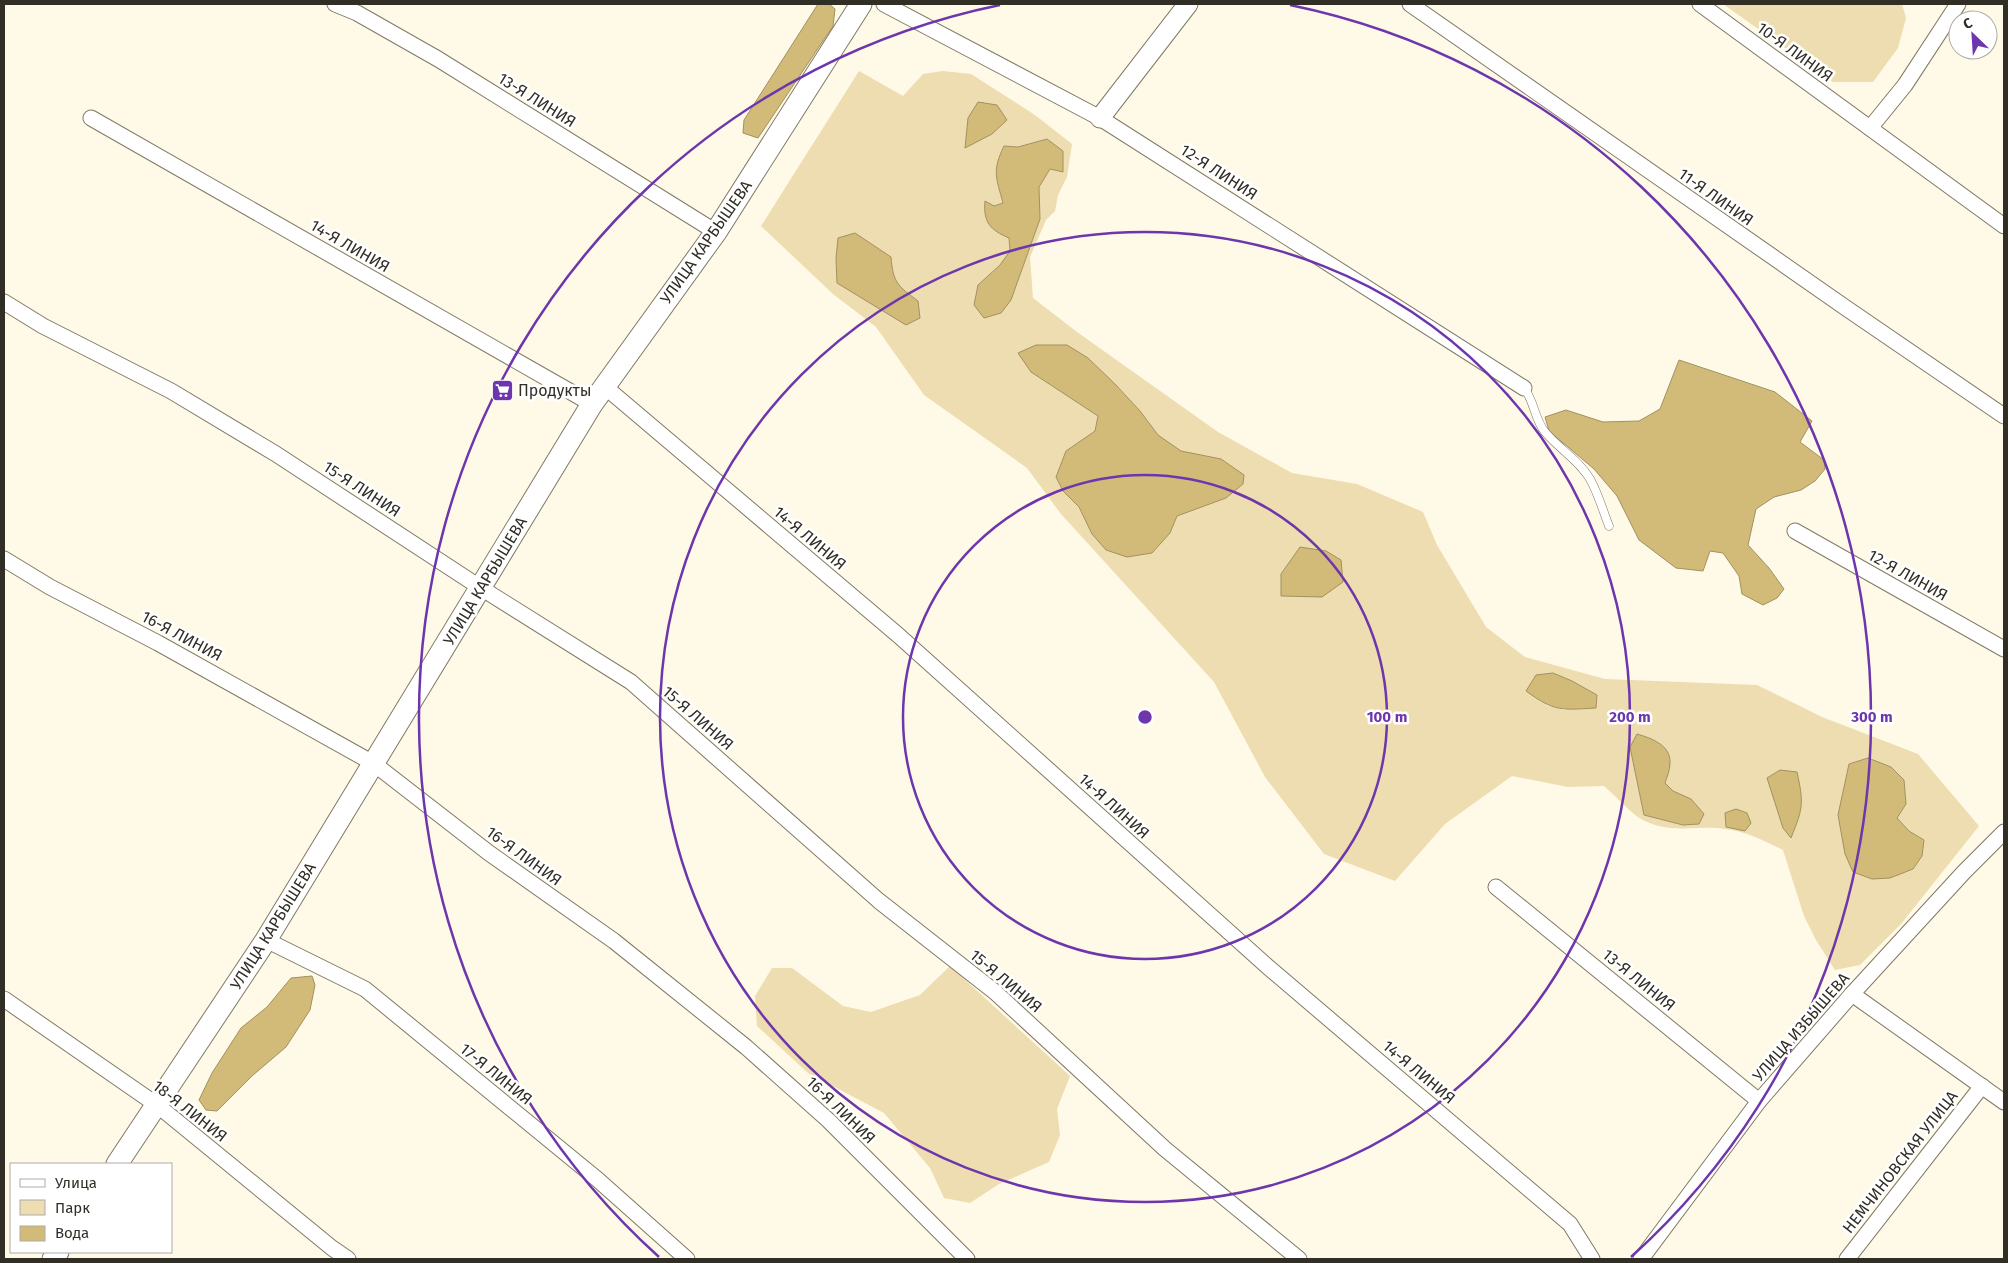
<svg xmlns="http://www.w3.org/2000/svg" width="2008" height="1263" viewBox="0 0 2008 1263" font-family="'Fira Sans',sans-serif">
	<rect width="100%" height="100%" fill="#fff9e7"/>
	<g fill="#edddb0" fill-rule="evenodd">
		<path d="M1723,4H1902L1906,18L1898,48L1873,82H1833Z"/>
		<path d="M859,71L903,96L923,74L943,71L971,74L1035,115L1072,144L1067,177L1058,195L1055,211L1046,220L1030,257L1033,298L1077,332L1218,432L1292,473L1357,484L1423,512L1437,545L1486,627L1525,657L1605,679L1757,685L1822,717L1918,754L1979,826L1901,924L1860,965L1835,970L1816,940L1804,916L1783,850C1764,841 1746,831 1725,829C1698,825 1671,834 1645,821C1632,815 1616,796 1604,786L1568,787L1512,776L1445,824L1395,881L1324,854L1265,777L1214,682L1061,514L1027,468L924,395L876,327L833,294L761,226ZM1047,139L1050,169L1039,187L1040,219L1011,300L978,285L1000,265L1010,252L1009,238L985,201L994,206L1003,203L997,181L1004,146L1018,147ZM836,258L892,274L898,287L918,301ZM1036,345H1067L1088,358L1115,384L1140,411L1158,435L1181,451L1221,459L1226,498L1177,516L1170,533L1152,553L1128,557L1092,534L1079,507L1098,416L1080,402ZM1553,673L1572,681L1597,695L1596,708L1564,710L1546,705ZM1670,762L1665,783L1673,791L1691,799L1683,825L1644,815L1641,793ZM1891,767L1904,780L1906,804L1897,818L1909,831L1924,840C1921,866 1913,869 1890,877L1840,823L1838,815Z"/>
		<path d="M950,966L1070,1076L1057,1109L1060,1135L1049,1162L999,1184L970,1203L944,1198L930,1168L884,1113L808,1073L757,1026L755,996L772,968H792L843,1006L871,1012L920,995Z"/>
	</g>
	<g fill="#d2bb79" stroke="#a29160">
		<path d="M818,4H829L835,9L833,26L758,138L743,133L744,120Z"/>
		<path d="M978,102L997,105L1007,120L992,134L965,148L968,118Z"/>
		<path d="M1047,139L1063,151V172L1050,169L1039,187L1040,219L1011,300L1001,313L984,318L974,305L978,285L1000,265L1010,251L1009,238C990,230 983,222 985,201L994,206L1003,203C996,177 992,171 1004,146L1018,147Z"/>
		<path d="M855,233L891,257C893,283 898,286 918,301L920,318L906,325L837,283L836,258L838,238Z"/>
		<path d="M1036,345H1067L1088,358L1115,384L1140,411L1158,435L1181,451L1221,459L1244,475L1243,484L1226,498L1177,516L1170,533L1152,553L1127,557L1106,550L1092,534L1079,507L1063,491L1056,477L1066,451L1095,431L1098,416L1031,372L1018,353Z"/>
		<path d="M1679,360L1775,392L1812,421L1800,442L1824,460L1825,469L1815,481L1801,490L1774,497L1756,509L1748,545L1769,568L1784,589L1777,598L1763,605L1742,594L1739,576L1723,553L1710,551L1703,571L1676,568L1639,540L1617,496L1594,469L1549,431L1545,417L1566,410L1603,422L1639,421L1660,409Z"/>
		<path d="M1300,547L1326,551L1341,560L1343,582L1322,597L1281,596V574Z"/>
		<path d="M1553,673L1572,681L1597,695L1596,708C1561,710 1555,712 1526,691L1536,675Z"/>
		<path d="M1637,734C1651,738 1671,745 1670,763C1670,770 1667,777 1665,783L1673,791L1691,799L1704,814L1699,824L1683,825L1644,815L1630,747Z"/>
		<path d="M1868,758L1891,767L1904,780L1906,804L1897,818L1909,831L1924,840L1922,856L1913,869L1890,878L1872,879L1853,872L1845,854L1838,815L1849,764Z"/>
		<path d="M1780,770L1797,772C1804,804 1803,808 1791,838L1783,828L1767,778Z"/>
		<path d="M1736,809L1747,813L1751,823L1745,831L1726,827L1725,813Z"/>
		<path d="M312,976L315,985L310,1010L286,1047L252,1076L217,1111L206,1110L199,1100L212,1073L241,1028L267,1007L291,978Z"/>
	</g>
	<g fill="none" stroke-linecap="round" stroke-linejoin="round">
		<defs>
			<path id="service" d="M1524,388C1535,402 1534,419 1545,432C1559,449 1579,460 1590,479C1598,493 1603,511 1609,526"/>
			<g id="minor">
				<path d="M335,4L357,13L438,59L716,232"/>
				<path d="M884,4L1100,118L1524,388"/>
				<path d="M1410,4L1846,308L2004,416"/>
				<path d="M1700,4L2004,226"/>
				<path d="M91,118L592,404"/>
				<path d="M1870,128L1905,85L1958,4"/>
				<path d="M4,302L43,326L171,391L276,454L481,588L631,682L879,901L995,992L1165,1149L1299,1259"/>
				<path d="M604,386L898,635L1268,967L1570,1224L1592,1259"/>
				<path d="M1795,531L2004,649"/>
				<path d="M4,559L50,587L158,643L373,763L489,853L614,941L746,1047L828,1120L967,1259"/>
				<path d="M1496,887L1759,1101"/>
				<path d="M266,940L365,989L597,1179L687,1259"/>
				<path d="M1852,994L2004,1102"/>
				<path d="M4,999L157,1105L332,1248L348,1259"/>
				<path d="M1641,1259L1759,1101L1852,994L1964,872L2004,832"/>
				<path d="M1847,1259L1982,1086"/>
			</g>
			<path id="tertiary" d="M1100,118L1188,4"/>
			<g id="secondary">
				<path d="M117,1164L266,940L592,404L716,232L861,4"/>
				<path d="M53,1259L58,1252"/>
			</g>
		</defs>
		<use href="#service" stroke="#7f7965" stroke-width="9"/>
		<use href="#minor" stroke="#7f7965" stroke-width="17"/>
		<use href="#tertiary" stroke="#7f7965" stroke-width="21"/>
		<use href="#secondary" stroke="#7f7965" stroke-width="23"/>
		<use href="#service" stroke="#fff" stroke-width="8"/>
		<use href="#minor" stroke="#fff" stroke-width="15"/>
		<use href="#tertiary" stroke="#fff" stroke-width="19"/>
		<use href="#secondary" stroke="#fff" stroke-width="21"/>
	</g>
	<g fill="none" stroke="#6d36ac" stroke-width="2.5">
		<circle cx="1145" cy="717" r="242"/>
		<circle cx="1145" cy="717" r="485"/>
		<path d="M659 1257A727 727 0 0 1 1000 5M1290 5A727 727 0 0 1 1631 1257"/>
	</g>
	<defs>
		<symbol id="supermarket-square" viewBox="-11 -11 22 22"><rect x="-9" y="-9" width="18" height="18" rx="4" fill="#6d36ac" stroke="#fff"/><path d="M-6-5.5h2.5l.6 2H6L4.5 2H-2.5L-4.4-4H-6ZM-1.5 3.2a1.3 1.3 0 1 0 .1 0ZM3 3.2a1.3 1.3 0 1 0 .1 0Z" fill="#fff"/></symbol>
	</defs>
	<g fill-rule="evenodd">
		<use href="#supermarket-square" x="490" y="378" width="25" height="25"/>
	</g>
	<g text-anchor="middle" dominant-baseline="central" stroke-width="5" stroke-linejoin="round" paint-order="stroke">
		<g font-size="16" fill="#312e26" stroke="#fff">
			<text transform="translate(1795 52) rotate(36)">10-Я ЛИНИЯ</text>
			<text transform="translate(537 100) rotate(32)">13-Я ЛИНИЯ</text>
			<text transform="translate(1219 172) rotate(33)">12-Я ЛИНИЯ</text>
			<text transform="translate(1716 197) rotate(35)">11-Я ЛИНИЯ</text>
			<text transform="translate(706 242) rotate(-55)">УЛИЦА КАРБЫШЕВА</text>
			<text transform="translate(350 246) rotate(30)">14-Я ЛИНИЯ</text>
			<text transform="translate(362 489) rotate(33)">15-Я ЛИНИЯ</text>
			<text transform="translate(810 538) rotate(40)">14-Я ЛИНИЯ</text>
			<text transform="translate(1908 575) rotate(29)">12-Я ЛИНИЯ</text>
			<text transform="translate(485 581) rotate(-59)">УЛИЦА КАРБЫШЕВА</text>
			<text transform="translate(182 636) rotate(28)">16-Я ЛИНИЯ</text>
			<text transform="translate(698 718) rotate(41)">15-Я ЛИНИЯ</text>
			<text transform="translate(1114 806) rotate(42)">14-Я ЛИНИЯ</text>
			<text transform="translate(524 856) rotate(36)">16-Я ЛИНИЯ</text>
			<text transform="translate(273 926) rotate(-58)">УЛИЦА КАРБЫШЕВА</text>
			<text transform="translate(1639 980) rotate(39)">13-Я ЛИНИЯ</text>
			<text transform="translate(1006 981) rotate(40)">15-Я ЛИНИЯ</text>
			<text transform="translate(1801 1027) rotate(-49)">УЛИЦА ИЗБЫШЕВА</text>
			<text transform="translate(1419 1072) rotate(40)">14-Я ЛИНИЯ</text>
			<text transform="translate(496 1074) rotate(39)">17-Я ЛИНИЯ</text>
			<text transform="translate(841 1110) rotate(44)">16-Я ЛИНИЯ</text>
			<text transform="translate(190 1111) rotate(38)">18-Я ЛИНИЯ</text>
			<text transform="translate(1900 1162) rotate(-52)">НЕМЧИНОВСКАЯ УЛИЦА</text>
		</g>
		<g font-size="16" fill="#312e26" stroke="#fff" text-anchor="start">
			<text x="518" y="390">Продукты</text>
		</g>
	</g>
	<circle cx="1145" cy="717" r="8" fill="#6d36ac" stroke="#fff" stroke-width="2.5"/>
	<g font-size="15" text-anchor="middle" font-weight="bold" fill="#6d36ac" stroke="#fff" stroke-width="5" stroke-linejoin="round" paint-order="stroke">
		<text x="1387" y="722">100 m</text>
		<text x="1630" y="722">200 m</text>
		<text x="1872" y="722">300 m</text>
	</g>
	<rect width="2008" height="1263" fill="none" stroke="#312e26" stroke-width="10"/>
	<rect x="10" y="1163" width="162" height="90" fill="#ffffff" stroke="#adaba8"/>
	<rect x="20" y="1179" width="25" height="8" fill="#ffffff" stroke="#adaba8"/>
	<text x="55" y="1188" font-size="15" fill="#312e26">Улица</text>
	<rect x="20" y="1200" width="25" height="15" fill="#edddb0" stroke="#adaba8"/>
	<text x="55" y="1213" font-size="15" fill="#312e26">Парк</text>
	<rect x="20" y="1226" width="25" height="15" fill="#d2bb79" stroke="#adaba8"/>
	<text x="55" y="1238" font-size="15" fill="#312e26">Вода</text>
	<g transform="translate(1973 35) rotate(335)"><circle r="24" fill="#ffffff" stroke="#adaba8"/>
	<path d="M0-4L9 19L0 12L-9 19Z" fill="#6d36ac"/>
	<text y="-8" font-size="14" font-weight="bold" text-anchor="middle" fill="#312e26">С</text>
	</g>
</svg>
